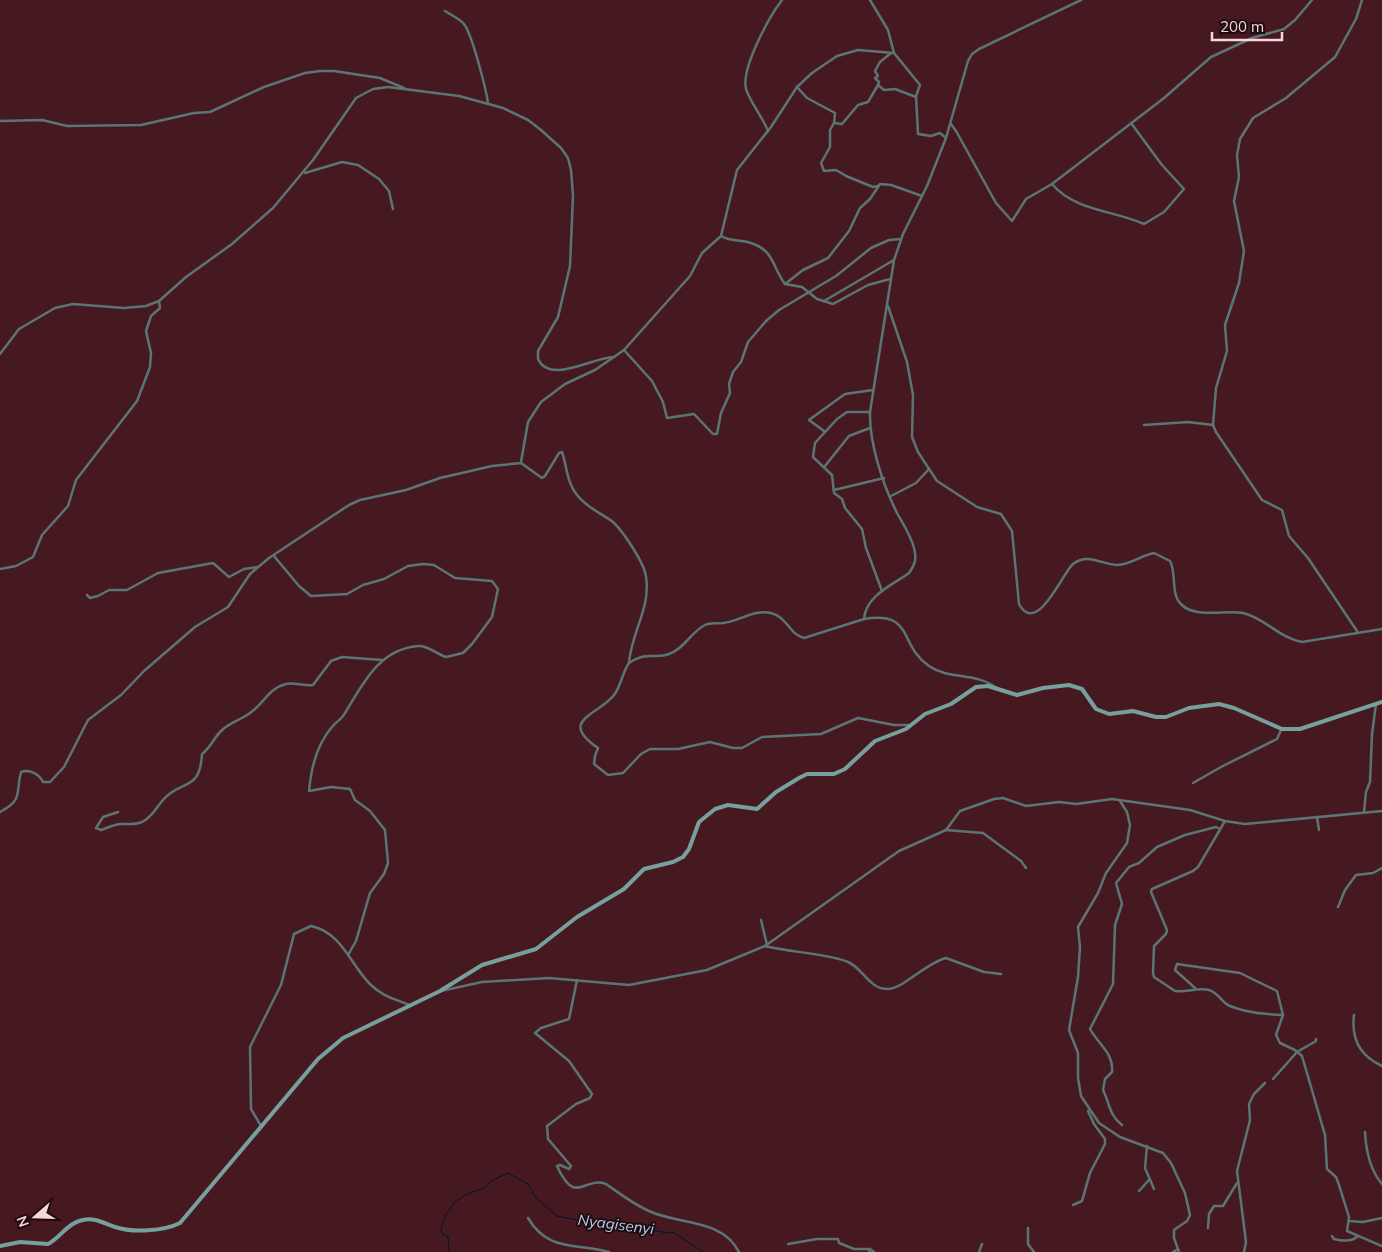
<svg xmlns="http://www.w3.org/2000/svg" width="1382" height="1252" viewBox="0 0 1382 1252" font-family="Mulish,sans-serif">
	<rect width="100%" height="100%" fill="#461921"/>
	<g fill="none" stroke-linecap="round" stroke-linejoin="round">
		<path stroke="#001331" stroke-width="1" d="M449,1252L448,1237L442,1234L441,1229L445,1216L456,1201L465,1195L486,1187L491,1181L508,1173L528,1184L536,1198L557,1216L614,1227L628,1225L667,1233L673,1232L703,1252"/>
		<g stroke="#5b7574" stroke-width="2.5">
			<path d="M870,0L888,30L894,53"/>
			<path d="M445,11C451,15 460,19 464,24C472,34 486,89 488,103"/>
			<path d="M878,85L879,82L875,78L878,76L875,71L880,62L891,53"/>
			<path d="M797,87L807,98L835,113L834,123L830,130V147L821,163L824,171L836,170L846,176L873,187L878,186"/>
			<path d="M0,121L42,120L67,126L141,125L194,113L210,112L264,87L305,73L320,71H334L380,78L404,88"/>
			<path d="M834,123L842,124L858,105L868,102L878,85L884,90L895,89L916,97"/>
			<path d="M951,124L956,131L996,203L1012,221L1026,199L1052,184L1164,98L1211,57L1252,38L1284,29L1295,20L1312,0"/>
			<path d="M768,131C763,118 749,100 746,89C741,68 769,17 782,0"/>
			<path d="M305,173L342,162L358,165L379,179L389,191L393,209"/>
			<path d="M1052,184C1075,211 1113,210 1144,224L1164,212L1184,189L1162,165L1131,123"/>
			<path d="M721,236C731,242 740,239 751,243C775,251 772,267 785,284L802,287L817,299L833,304L868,285L890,279"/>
			<path d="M785,284L803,270L828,258L849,231L860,208L870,199L880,184L891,185L922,196"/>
			<path d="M824,301L894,260"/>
			<path d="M888,306L907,362L913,395L912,437L918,452L937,481L977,507L1001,514L1012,531L1019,604C1037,637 1063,572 1073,564C1088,552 1102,565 1117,565C1130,565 1142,555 1154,553L1170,561C1177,574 1170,595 1182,605C1195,618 1225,610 1243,613C1265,618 1279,638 1302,642L1382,629"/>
			<path d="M624,350L690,276L702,253L721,236L737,170L771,127L797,87L812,73L837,56L858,50L894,53L920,85L916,96L918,134L931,136L940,133L946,138"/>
			<path d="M0,354L19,329L55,308L73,304L124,308L146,306L159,301L186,277L232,244L273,208L313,160L356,98L373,89L388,87L459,96L503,108L528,120L541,130L561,148L568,158L571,170L573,196L570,266L558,317L538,351V359C550,385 593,357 614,357"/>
			<path d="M870,412H847L837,419L815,443L813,457L832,475L834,493L842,499L845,508L862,529L866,548L882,591"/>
			<path d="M1144,425L1188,422L1213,425"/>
			<path d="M824,431L809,420L845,394L873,390"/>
			<path d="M521,462L528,422L541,402L565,384L595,370L624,350L652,381L663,402L667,418L694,414L713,434H717L721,413L730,393L729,384L733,372L741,362L748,342L766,321L779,310L836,276L871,248L889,240L901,239"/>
			<path d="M825,466L849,436L870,428"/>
			<path d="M834,490L884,478"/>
			<path d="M891,496L916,483L929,469"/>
			<path d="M274,556L299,586L311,596L347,594L363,585L384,579L408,566L423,564L434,565L455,578L492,581L498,589L492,617L472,644L463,653L446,657C436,654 428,645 418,646C379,649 363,684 345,713C342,719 336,722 332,727C317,744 311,769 309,791L331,787L350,789L355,800L370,811L385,830L388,863L384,874L370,893L356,941L348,955"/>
			<path d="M0,569L16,566L33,557L42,535L68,506L76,480L137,401L150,367L151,353L146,331L151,316L160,308L159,301"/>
			<path d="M87,595L90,598L98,596L109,590H127L158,573L213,563L229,577L244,569L258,567"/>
			<path d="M1357,631L1308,558L1289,536L1282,510L1262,500L1216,432L1213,425L1216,388L1227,351L1225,325L1239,283L1244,251L1234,201L1239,177L1237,155L1240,139L1253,118L1286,98L1335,57L1356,19L1362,0"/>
			<path d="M629,663C622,673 621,686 614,695C599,715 557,720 598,748L595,756L594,764L608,775L623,773L641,754L650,749H678L710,742L733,748H742L762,737L821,734L858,718L894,725H910"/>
			<path d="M997,688C976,672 949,680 929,666C898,645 915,611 864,619C866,595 893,585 909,573C915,565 917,558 914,548C911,536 903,524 897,513C883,485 869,443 870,412L894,260L903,234L927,186L946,138L968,61L972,54L979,49L1081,0"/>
			<path d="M1193,783L1221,767L1277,739L1281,730"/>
			<path d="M1120,801L1127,812L1130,825L1127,843L1106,873L1098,893L1078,927L1080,947L1078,977L1069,1030L1078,1053V1078L1081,1096L1099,1123L1120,1137L1163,1153L1171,1163L1185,1193L1190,1215L1187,1221L1174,1230V1238L1179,1252"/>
			<path d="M0,812C24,799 15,794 21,772C30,769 39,774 43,782H50L64,767L88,720L121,695L144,671L195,627L228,607L250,574L269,558L349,505L360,500L406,490L440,478L492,466L521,463L542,478L545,476L559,453L562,452C567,467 567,483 577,495C587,508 601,513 613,522C623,531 645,564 646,577C651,608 631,633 629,663C649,650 654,660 669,654C684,649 691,632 705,625C711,622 717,624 723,623C740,621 754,609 771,613C787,617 789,634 804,638L864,619"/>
			<path d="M118,812L103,817L96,828L101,830C107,828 113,825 120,824C127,824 134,825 142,822C152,817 156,808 163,800C180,779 200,793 202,754C211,747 213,739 221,731C229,723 238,721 247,715C262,707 268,688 286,684C293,682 304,686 313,685L331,661L342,657L382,660"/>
			<path d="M1364,812L1366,792L1370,782L1372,734L1376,704"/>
			<path d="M1317,817L1319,830"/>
			<path d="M1225,821L1198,867L1193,871L1152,889L1151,892L1167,930L1166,934L1154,946L1153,973L1154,977L1175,991C1187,993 1197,987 1209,990C1219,993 1222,1003 1230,1006C1247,1013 1265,1014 1283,1015"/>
			<path d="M946,830L983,833L1021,861L1026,868"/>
			<path d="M1338,907L1345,890L1356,875L1373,873L1382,868"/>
			<path d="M761,920L767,945"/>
			<path d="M765,946C788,952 830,954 848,962C864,969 869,990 889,989C905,987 926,963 946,958L984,972L1001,974"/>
			<path d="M577,980L569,1019L541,1028L535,1033L569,1061L592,1094L590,1098L576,1104L547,1126L548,1139L571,1166L569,1169L560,1165L557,1166C576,1207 583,1176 606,1184C619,1193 633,1204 649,1211C678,1225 722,1218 739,1252"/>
			<path d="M1195,988L1175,970L1177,964L1240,973L1277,991L1283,1015L1276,1035L1280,1043L1295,1050L1302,1056L1325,1135L1327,1169L1336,1177L1339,1185L1349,1217L1347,1231L1382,1246"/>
			<path d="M441,991L482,982L549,978L629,985L707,970L765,946L899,851L946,830L960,811L994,799L1003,798L1026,806L1059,802L1076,804L1112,799L1190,810L1225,821L1245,824L1382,811"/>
			<path d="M1354,1015C1351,1039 1360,1056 1382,1066"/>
			<path d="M1273,1079L1297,1052L1316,1041V1039"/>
			<path d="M1122,1125C1109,1115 1110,1104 1103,1090L1105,1079L1112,1072C1114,1053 1098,1044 1090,1029L1113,984L1115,925L1122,904L1116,883L1129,867L1139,863L1157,847L1185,835L1216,827L1220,829"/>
			<path d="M261,1126L251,1109L250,1047L281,985L294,934L311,926C343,933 350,965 371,985C382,996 395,999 409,1005"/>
			<path d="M1365,1132C1366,1151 1370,1170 1382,1184"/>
			<path d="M1147,1146L1145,1168L1154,1189"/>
			<path d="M1139,1191L1149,1180"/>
			<path d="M1073,1205L1082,1201L1090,1173L1105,1144V1139L1094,1124L1088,1111"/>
			<path d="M528,1218C548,1252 576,1243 609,1252"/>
			<path d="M1349,1221L1363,1222L1382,1218"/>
			<path d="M1028,1228V1244L1034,1252"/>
			<path d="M1208,1228L1209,1214L1214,1206H1223L1237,1183"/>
			<path d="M1332,1236L1334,1239C1342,1241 1352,1242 1358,1236"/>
			<path d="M788,1244L817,1239H838L839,1243L854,1249H870"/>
			<path d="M869,1252L870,1249L874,1252"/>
			<path d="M979,1252L982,1244"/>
			<path d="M1173,1252L1178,1249"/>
			<path d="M1244,1252L1246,1242L1237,1171L1250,1120L1249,1104L1254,1094L1265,1083"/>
		</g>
		<path stroke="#75a09d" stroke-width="4" d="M0,1246L20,1242L48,1244C60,1238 66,1225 79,1221C93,1216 103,1223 115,1227C133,1233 164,1231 180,1223L318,1059L343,1038L440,991L482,965L536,949L577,917L624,889L644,869L673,862L683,857L689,849L699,822L715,809L728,805L757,809L776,792L799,778L807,774H834L845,769L875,741L906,729L925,714L951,704L976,687L988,686L1017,695L1043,688L1069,685L1082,689L1096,709L1109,714L1133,711L1156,717H1166L1189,708L1219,704L1234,708L1282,729H1300L1382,702"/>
	</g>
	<g text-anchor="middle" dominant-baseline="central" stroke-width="4" stroke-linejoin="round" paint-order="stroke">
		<g font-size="15" font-style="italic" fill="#b4d1f3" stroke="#200c0f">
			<text transform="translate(616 1224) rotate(7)">Nyagisenyi</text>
		</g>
	</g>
	<g transform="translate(35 1217) rotate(250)" stroke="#200c0f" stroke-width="4" paint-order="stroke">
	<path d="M0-4L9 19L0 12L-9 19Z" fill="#f6d7d9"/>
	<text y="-8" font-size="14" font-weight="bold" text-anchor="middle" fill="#f6d7d9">N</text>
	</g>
	<path d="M1212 32v8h70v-8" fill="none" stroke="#f6d7d9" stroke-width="2.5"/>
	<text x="1220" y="32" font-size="15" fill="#f6d7d9" stroke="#200c0f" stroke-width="4" paint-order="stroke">200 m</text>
</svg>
